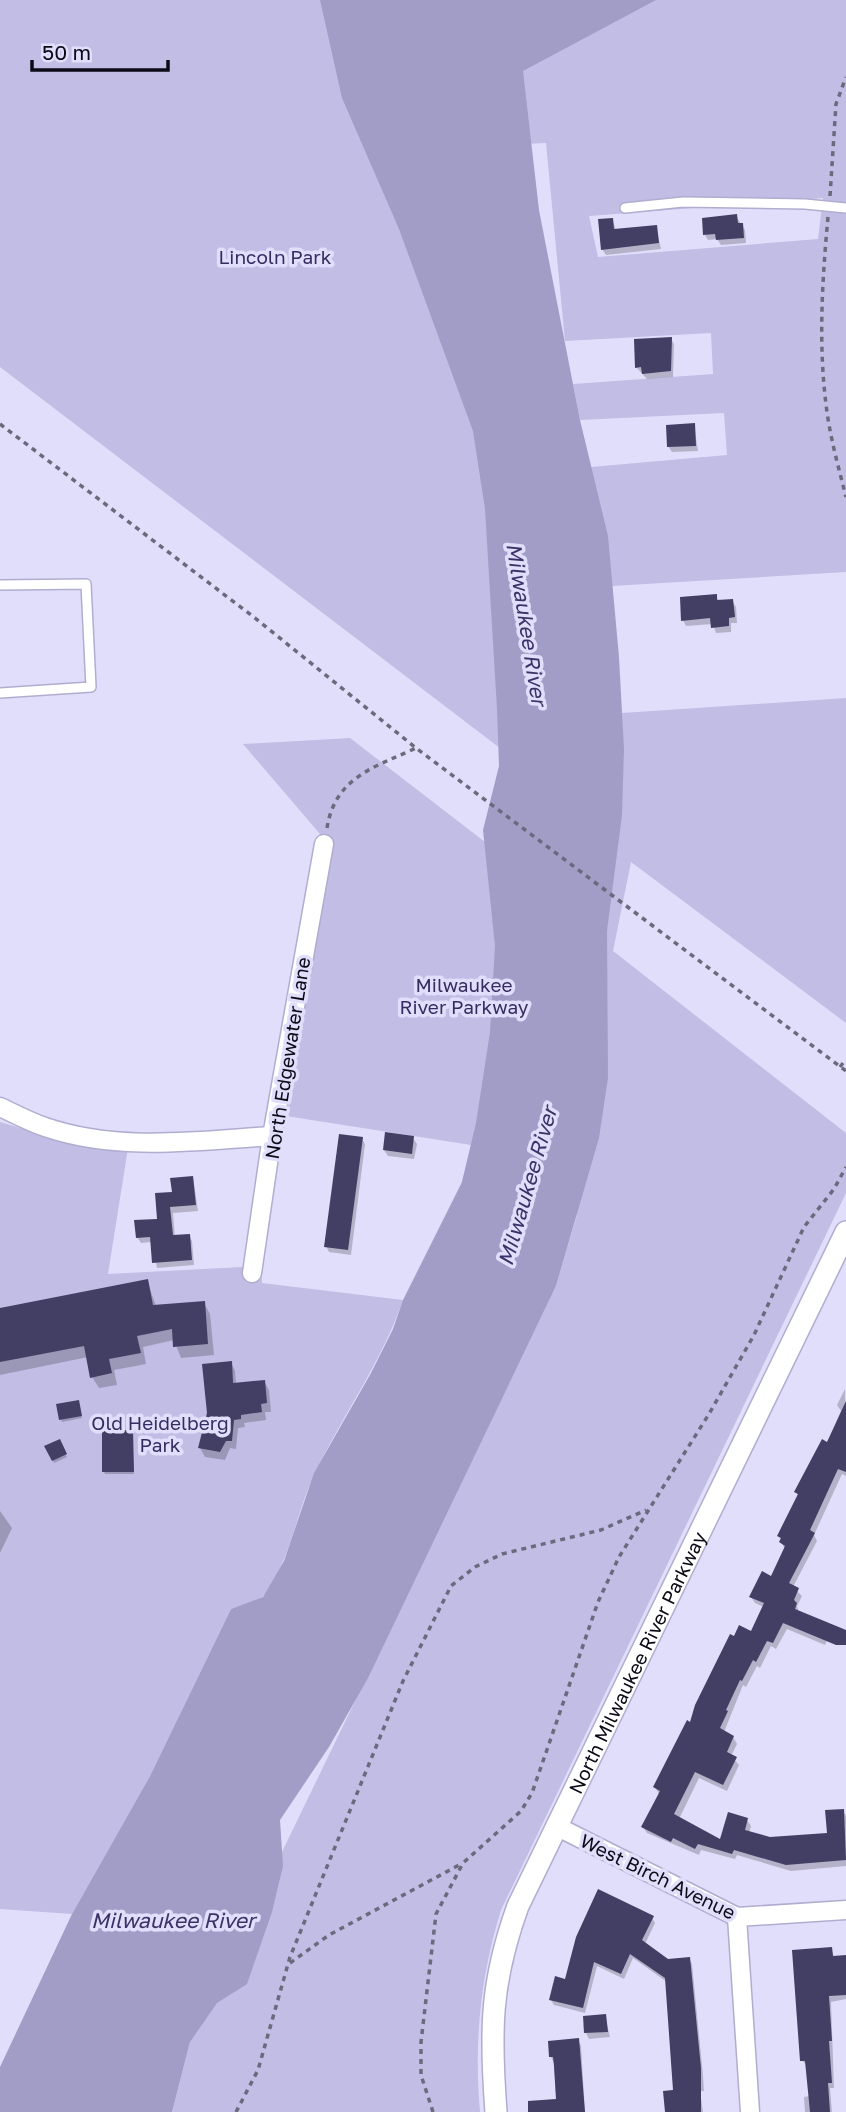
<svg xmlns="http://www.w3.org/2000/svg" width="846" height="2112" viewBox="0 0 846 2112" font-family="'Golos Text',sans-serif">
	<rect width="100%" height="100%" fill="#e1defb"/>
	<g fill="#c1bde5" fill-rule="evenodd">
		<path d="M0,0H846V572L612,586L591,467L727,455L724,413L580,420L573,384L713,374L711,333L565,341L546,143L524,144L517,761L0,367ZM823,198L818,239L598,257L589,216Z"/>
		<path d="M846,698V1023L631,862L613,951L846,1133V1193L501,1910C480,1978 474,2042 480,2112H172L190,2042L556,1286L577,1215L462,1182L471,1145L286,1116L332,848L243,744L350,738L498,852L623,783L622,713Z"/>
		<path d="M0,1122L57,1139L128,1148L108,1274L261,1266L262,1283L403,1300C382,1361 344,1413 316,1471C296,1511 292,1557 265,1594C259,1602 241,1605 231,1609L150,1776L72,1914L0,1909Z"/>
	</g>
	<path fill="#a19dc7" d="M320,0H656L523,71L539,210L580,420L608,536L619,657L624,749L622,815L607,931L608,1078L599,1138L556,1286L368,1678L329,1747L280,1820L283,1866L272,1912L247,1984L217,2003L190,2042L172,2112H0V2067L72,1914L150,1776L231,1609L263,1597L284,1561L314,1473L371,1373L393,1329L403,1300L462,1182L476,1123L490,1032L495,946L483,830L499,766L497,709L485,509L473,431L399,229L342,98Z"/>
	<g fill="#0003">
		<path d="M736,216L745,230L746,243L721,245L717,239L708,240L705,235Z"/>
		<path d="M612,219L616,230L656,227L661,249L606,255L602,249Z"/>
		<path d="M671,339L674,344L673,377L647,379L636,367Z"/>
		<path d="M694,425L698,451L672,452L668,446Z"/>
		<path d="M716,596L720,602L732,601L736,607L737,623H731V632L716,633L713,624L686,626L683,620Z"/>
		<path d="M413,1138L417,1144L414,1159L388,1156L384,1150Z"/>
		<path d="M362,1139L365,1144L351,1255L329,1252L326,1246Z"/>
		<path d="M193,1177L198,1211L173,1213L175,1237L189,1236L192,1241L194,1265L157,1268L152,1242L141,1243L137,1237L159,1220L174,1193Z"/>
		<path d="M147,1281L156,1306L204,1303L210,1314L214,1355L181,1358L174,1340L143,1347L146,1364L114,1370L117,1385L99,1388L92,1377L88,1357L0,1375V1310Z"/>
		<path d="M231,1363L235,1371L236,1384L264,1381L269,1390L271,1412H265L266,1420L244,1423L245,1427L238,1428L236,1449L230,1448L225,1460L205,1457L200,1448Z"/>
		<path d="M845,1389L846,1476L842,1474L814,1535L817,1541L793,1587L802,1596L797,1606L799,1613L831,1631L825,1645L787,1629L776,1649L771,1646L760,1668L757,1666L746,1687L743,1685L724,1732L733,1737L737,1744L731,1756L739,1765L727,1791L699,1778L679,1819L721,1842L747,1820L751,1826L749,1833L770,1839L829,1834L843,1811L846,1816V1866L791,1871L737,1855L735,1859L701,1850L699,1855L647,1833L643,1827L659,1794L655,1787L691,1725L735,1638L752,1633L764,1607L755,1603L751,1597L772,1578L785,1550L779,1536L799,1497L796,1492L827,1444L841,1411L837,1405Z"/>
		<path d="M79,1404L82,1418L62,1422L61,1419Z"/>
		<path d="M132,1432L134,1474H105L104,1472Z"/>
		<path d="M59,1441L67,1457L54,1463L47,1447Z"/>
		<path d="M0,1511L12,1528L0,1553Z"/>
		<path d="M652,1918L655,1923L645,1944L668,1961L689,1959L692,1964L703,2075L704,2091H700L703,2112H667L675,2092L667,1982L633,1958L624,1979L597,1966L585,2013L554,2005L551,2000L567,1981Z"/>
		<path d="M831,1949L834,1957H846V1999L831,2002L834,2088H830L832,2112H805L804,2097L810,2096L807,2066L802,2060Z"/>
		<path d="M605,2016L610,2037L589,2039L586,2033Z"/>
		<path d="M578,2040L581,2046L585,2112H557L554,2063L551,2057Z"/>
	</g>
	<g fill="#433e63">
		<path d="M737,214L738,223H743L744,238L716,240L715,234L703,235L702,218Z"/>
		<path d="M613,218L614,229L657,225L659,243L601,250L598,219Z"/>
		<path d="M672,337L671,371L642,374L641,367L635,368L634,339Z"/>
		<path d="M695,423L696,446L667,447L666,425Z"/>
		<path d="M717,594V600L733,599L735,617L729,618V626L711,628L710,618L681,621L680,597Z"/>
		<path d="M385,1132L414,1136L412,1154L383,1150Z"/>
		<path d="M339,1134L363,1137L348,1250L324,1247Z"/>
		<path d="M193,1176L196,1205L170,1207L173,1235L190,1234L192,1260L152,1263L150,1237L136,1238L134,1220L157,1219L155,1193L172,1192L170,1178Z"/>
		<path d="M148,1279L153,1305L205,1301L208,1344L173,1347L172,1329L137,1336L141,1353L109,1359L112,1373L90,1378L84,1346L0,1362V1308Z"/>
		<path d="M232,1361L233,1383L265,1380L267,1403L261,1404L262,1412L241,1415V1419L234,1420L232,1441H226L220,1452L198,1448L207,1413L202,1364Z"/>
		<path d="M79,1400L82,1416L59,1420L56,1404Z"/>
		<path d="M846,1401V1472L838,1469L810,1530L815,1533L789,1583L799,1588L794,1600L797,1603L795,1609L846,1630V1645H836L783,1623L773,1643L767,1641L756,1662L753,1660L742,1681L740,1680L726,1710L728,1711L720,1728L734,1736L727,1752L737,1757L723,1785L695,1772L674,1814L720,1839L728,1812L748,1818L745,1830L770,1837L827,1833L825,1810L844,1809L846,1860L786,1865L734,1850L732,1854L698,1844L695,1849L673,1838L671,1842L641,1827L660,1791L653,1787L687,1720L690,1722L695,1705L730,1634L734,1636L739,1625L751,1631L764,1603L749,1597L762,1571L771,1576L785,1546L779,1542L781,1538L777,1536L798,1494L794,1492L822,1439L827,1442Z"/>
		<path d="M133,1430L134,1472H102V1431Z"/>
		<path d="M60,1439L67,1454L52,1461L44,1446Z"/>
		<path d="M598,1889L654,1916L642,1940L668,1959L690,1957L701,2068V2112H665L663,2091L673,2090L665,1978L630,1954L621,1974L594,1962L583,2008L549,2000L555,1976L565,1979L576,1937Z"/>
		<path d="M832,1947L833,1956L846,1955V1995L829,1996L832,2041H829L832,2083H828L830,2112H810L805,2061H800L792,1950Z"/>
		<path d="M606,2014L608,2032L584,2033L583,2016Z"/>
		<path d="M579,2038L585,2112H528V2101L556,2099L554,2066L553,2057H549L548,2041Z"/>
	</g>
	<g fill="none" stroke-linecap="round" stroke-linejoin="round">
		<defs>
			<g id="service">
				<path d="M625,208L683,202L805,204L846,208"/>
				<path d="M0,585L86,584L91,687L0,693"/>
			</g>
			<g id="minor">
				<path d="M0,1107C15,1114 30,1122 45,1127C118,1152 197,1141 272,1136"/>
				<path d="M252,1273L272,1136L324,844"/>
				<path d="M556,1826L737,1917L846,1910"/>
				<path d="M737,1917L750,2112"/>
			</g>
			<g id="tertiary">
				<path id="s1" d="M496,2112C490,2032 490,1983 518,1906L846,1232"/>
			</g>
		</defs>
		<use href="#service" stroke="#b0add0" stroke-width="12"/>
		<use href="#minor" stroke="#b0add0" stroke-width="21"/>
		<use href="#tertiary" stroke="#b0add0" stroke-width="24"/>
		<g stroke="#6c697d" stroke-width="3.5" stroke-dasharray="5 5" stroke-linecap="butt">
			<path d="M830,196L836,104L846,77"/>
			<path d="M828,217C822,282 818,348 827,412C831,441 839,469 846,497"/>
			<path d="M0,424L255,618L416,748L846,1071"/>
			<path d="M327,828C335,777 375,767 416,748"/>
			<path d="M840,1067L846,1059"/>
			<path d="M290,1963L329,1935L461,1864"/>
			<path d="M236,2112L258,2070L290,1957L403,1681L451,1586L475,1567L502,1554L601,1530L646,1510"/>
			<path d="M433,2112L421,2075V2042L436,1914L463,1863L521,1811L532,1793L598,1602L619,1557L709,1414L754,1335L804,1227L834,1189L846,1167"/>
		</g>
		<use href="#service" stroke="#fff" stroke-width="9"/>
		<use href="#minor" stroke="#fff" stroke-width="18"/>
		<use href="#tertiary" stroke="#fff" stroke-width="21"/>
	</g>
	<g text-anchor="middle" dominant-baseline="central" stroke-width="7" stroke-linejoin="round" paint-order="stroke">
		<g font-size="19" fill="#362c61" stroke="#e1defb">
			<text x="275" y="256">Lincoln Park</text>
			<text x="464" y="984">Milwaukee<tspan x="464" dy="22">River Parkway</tspan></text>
			<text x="160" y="1422">Old Heidelberg<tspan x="160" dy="22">Park</tspan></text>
		</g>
		<g font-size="19" fill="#0c0a16" stroke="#e1defb">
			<text transform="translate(287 1058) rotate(-81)">North Edgewater Lane</text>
			<text stroke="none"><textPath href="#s1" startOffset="480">North Milwaukee River Parkway</textPath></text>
			<text transform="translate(658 1876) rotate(26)">West Birch Avenue</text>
		</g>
		<g font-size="21" font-style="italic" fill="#3c3267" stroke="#e1defb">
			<text transform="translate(527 624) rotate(81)">Milwaukee River</text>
			<text transform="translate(527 1186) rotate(-74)">Milwaukee River</text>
			<text x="173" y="1920">Milwaukee River</text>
		</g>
	</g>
	<path d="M32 60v10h136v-10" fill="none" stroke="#0c0a16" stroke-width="3.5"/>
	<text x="42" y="60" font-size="21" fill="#0c0a16" stroke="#e1defb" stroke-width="5" paint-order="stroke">50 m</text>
</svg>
